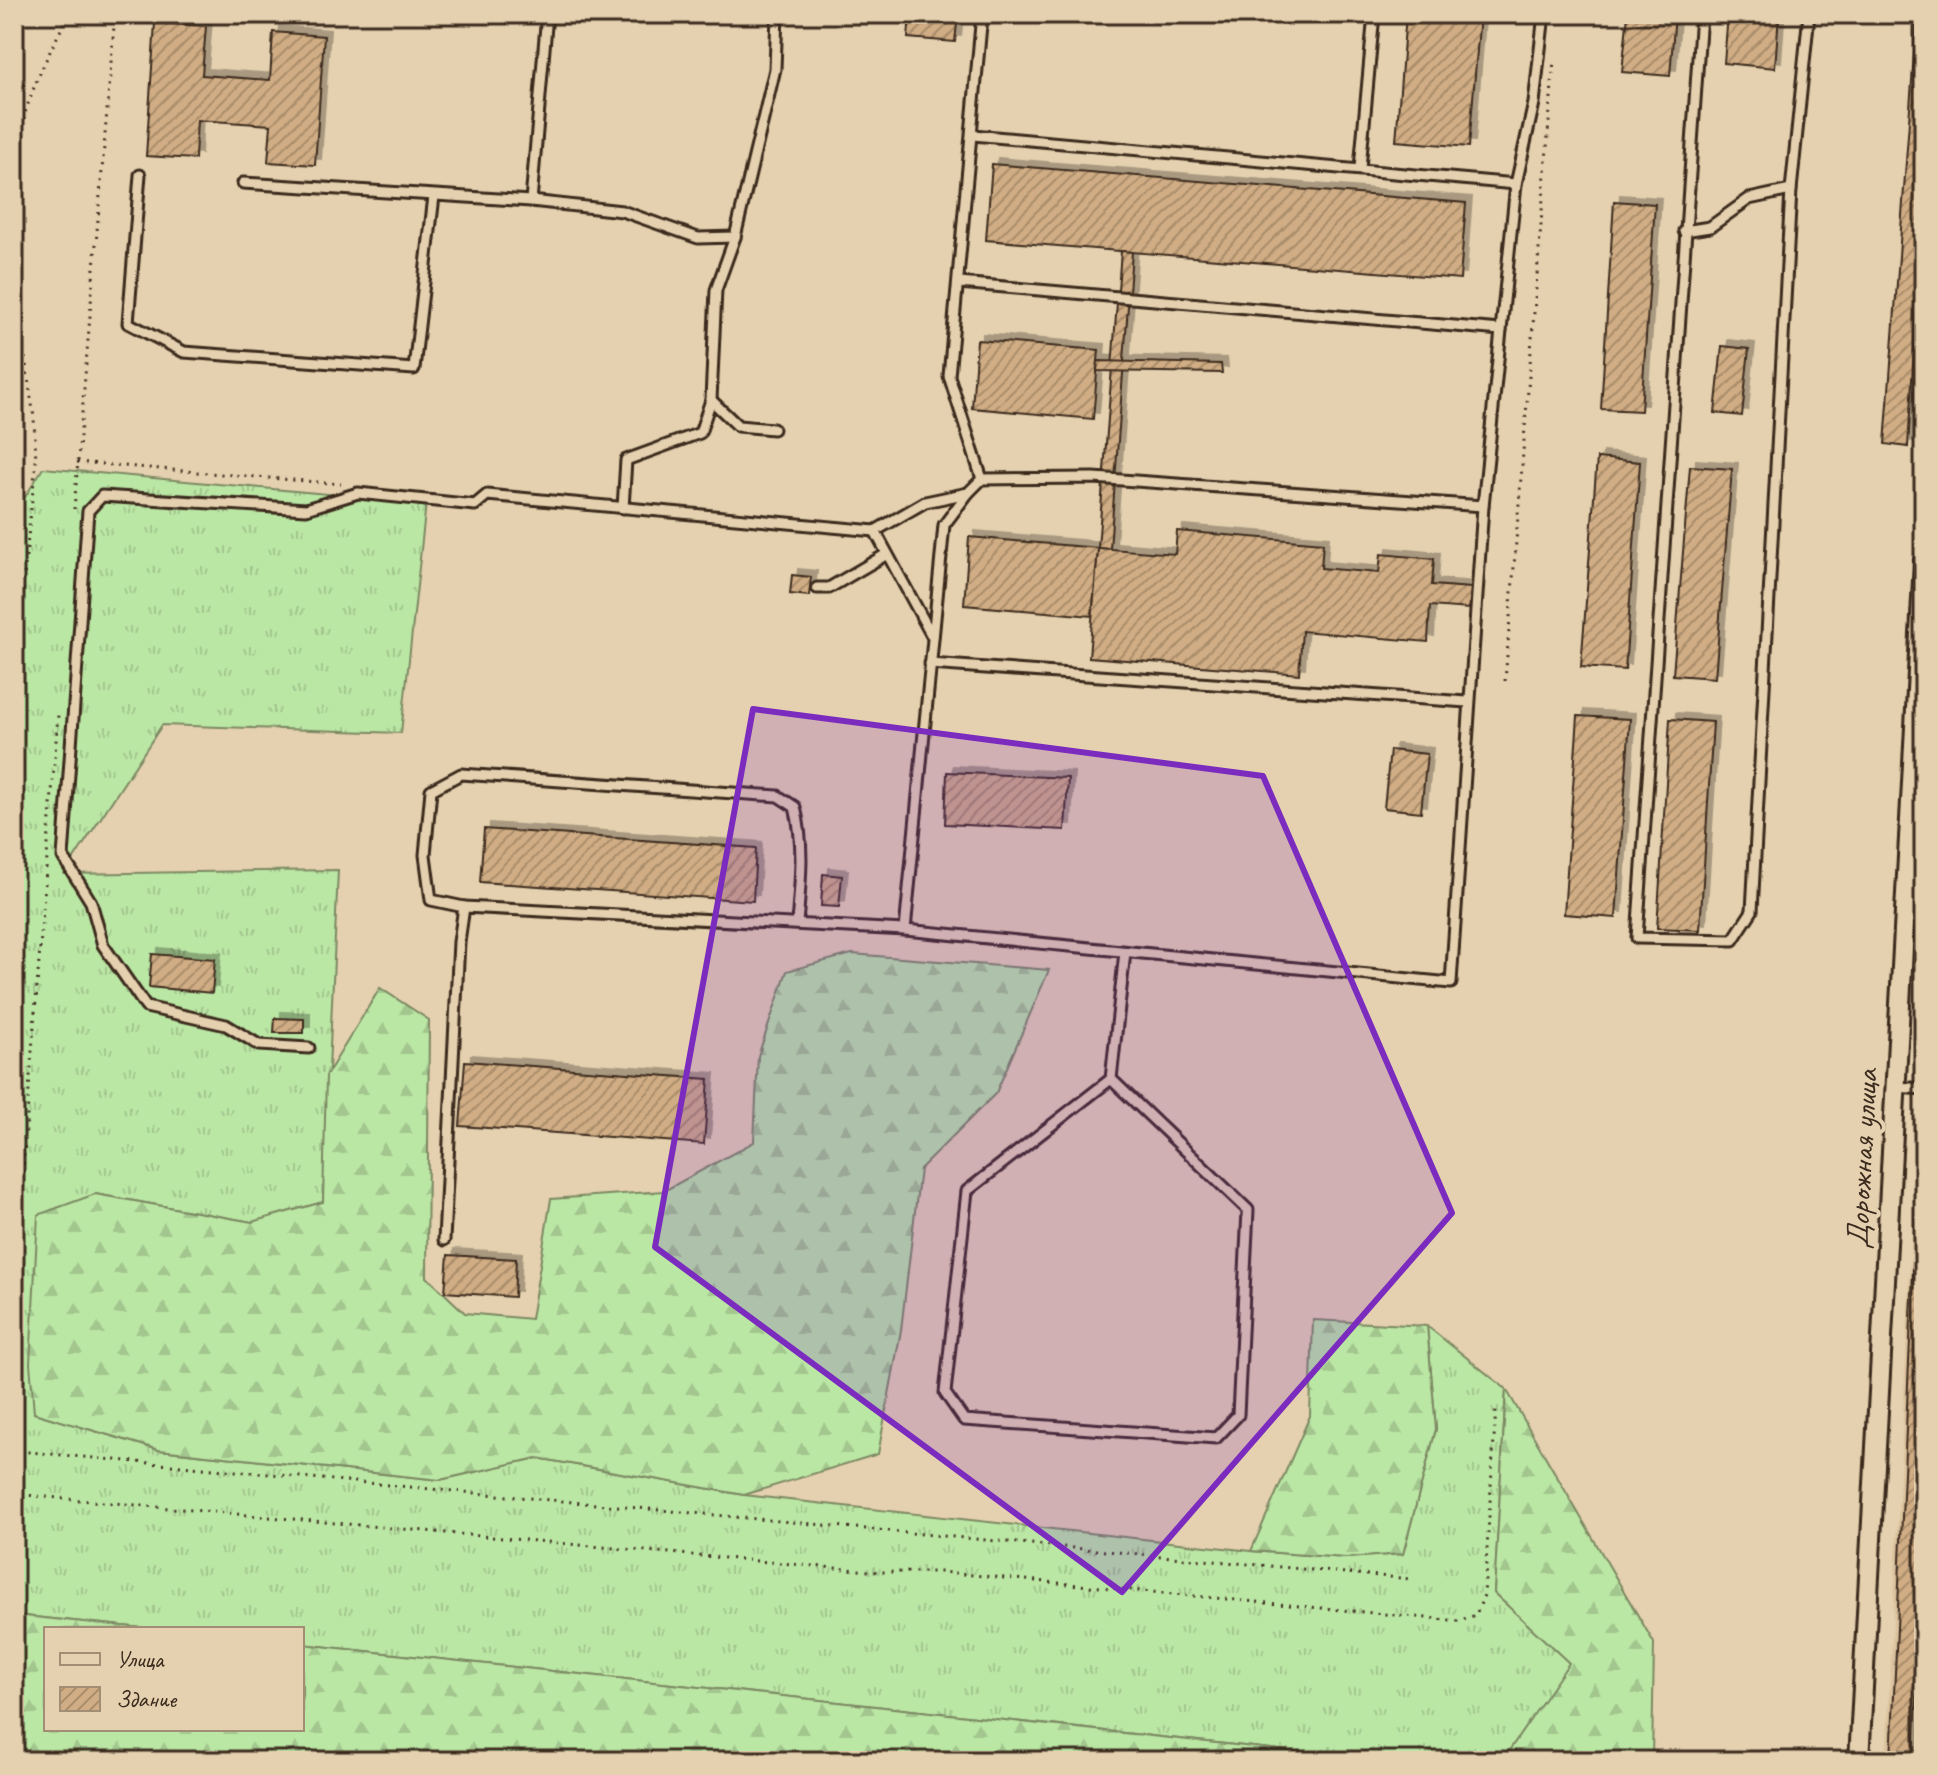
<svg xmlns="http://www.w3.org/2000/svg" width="1938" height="1775" viewBox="0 0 1938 1775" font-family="Caveat,sans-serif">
	<defs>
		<pattern id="grass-tufts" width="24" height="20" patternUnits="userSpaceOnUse" patternTransform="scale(2)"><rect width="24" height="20" fill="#bbe7a5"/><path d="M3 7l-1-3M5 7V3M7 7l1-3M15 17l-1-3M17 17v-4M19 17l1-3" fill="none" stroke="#a2c68e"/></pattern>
		<pattern id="forest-firs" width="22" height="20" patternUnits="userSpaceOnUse" patternTransform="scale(2)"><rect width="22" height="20" fill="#bbe7a5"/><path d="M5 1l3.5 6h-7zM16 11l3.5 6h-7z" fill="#a2c68e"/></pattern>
		<pattern id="building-hatch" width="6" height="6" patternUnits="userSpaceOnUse" patternTransform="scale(2)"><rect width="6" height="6" fill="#d0ad84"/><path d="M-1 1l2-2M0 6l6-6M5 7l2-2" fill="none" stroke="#aa8d6b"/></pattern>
		<filter id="shadow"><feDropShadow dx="6" dy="-6" stdDeviation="0" flood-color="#0004"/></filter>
	</defs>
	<rect width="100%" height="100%" fill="#e5d1af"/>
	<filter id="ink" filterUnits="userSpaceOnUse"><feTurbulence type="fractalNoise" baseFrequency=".0125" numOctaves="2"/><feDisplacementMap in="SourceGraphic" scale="16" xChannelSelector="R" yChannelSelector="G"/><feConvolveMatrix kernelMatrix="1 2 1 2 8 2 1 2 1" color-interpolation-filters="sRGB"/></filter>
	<g filter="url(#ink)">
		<path fill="#dcc39f" d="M1924,989V1761H1886Z"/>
		<path fill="url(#grass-tufts)" stroke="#7b8862" stroke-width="2" d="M43,468L426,503L401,733L162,725L64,874L338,870L323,1202L252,1222L95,1194L34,1413L159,1450L440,1480L537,1458L744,1495L1251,1551L1346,1558L1403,1554L1436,1429L1427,1326L1506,1389L1494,1593L1570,1663L1502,1761H1382L302,1644V1629H153L14,1615V515Z"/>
		<g fill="url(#forest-firs)" stroke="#7b8862" stroke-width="2">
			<path d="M852,954L1049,970L996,1093L920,1169L901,1330L878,1454L744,1495L537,1458L440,1480L159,1450L34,1413L30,1363L38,1215L95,1194L252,1222L323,1202L326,1076L380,988L429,1020L427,1277L465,1313L531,1319L551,1199L664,1191L754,1142L758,1056L787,971Z"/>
			<path d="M1313,1320L1427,1326L1436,1429L1403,1554L1346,1558L1251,1551L1310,1416Z"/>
			<path d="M1506,1389L1654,1643L1652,1761H1502L1569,1663L1494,1593Z"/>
			<path d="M14,1615L153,1629H46V1729H302V1644L1382,1761H14Z"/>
		</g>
		<g fill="url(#building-hatch)" stroke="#3b2a1e" stroke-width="2" filter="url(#shadow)">
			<path d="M910,14H958L955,42L908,38Z"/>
			<path d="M1406,14H1480L1469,147L1396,141Z"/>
			<path d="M1628,14H1675L1670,76L1622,72Z"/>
			<path d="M1728,14H1779L1775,68L1724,63Z"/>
			<path d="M1917,14H1924V184L1908,447L1885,444Z"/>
			<path d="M155,23L206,26L202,75L270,80L273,32L324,36L315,165L268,162L271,125L197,120L195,159L146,156Z"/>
			<path d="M992,164L1466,203L1460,279L986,240Z"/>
			<path d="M1614,201L1655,204L1641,411L1601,409Z"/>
			<path d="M1121,251L1132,252L1110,549L1098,548Z"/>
			<path d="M977,340L1099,350L1093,419L972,408Z"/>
			<path d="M1722,346L1749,349L1742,416L1715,413Z"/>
			<path d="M1098,361L1221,364L1222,373L1097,371Z"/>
			<path d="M1597,458L1640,462L1625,670L1581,667Z"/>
			<path d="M1690,466L1732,469L1715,678L1673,675Z"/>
			<path d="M1177,531L1323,543L1321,568L1379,573L1381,554L1434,559L1432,585L1471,588L1469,609L1430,606L1428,642L1302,631L1299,674L1089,657L1098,548L1175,554Z"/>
			<path d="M969,537L1098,548L1092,616L964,605Z"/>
			<path d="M792,575L811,577L809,596L790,594Z"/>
			<path d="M1578,716L1630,719L1616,918L1564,914Z"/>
			<path d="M1670,719L1713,722L1700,930L1657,928Z"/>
			<path d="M1390,750L1427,754L1421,812L1384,808Z"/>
			<path d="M947,772L1068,778L1065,830L945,824Z"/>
			<path d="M484,829L756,848L753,901L480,882Z"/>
			<path d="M823,874L842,876L839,907L821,906Z"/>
			<path d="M152,954L215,959L212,993L149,987Z"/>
			<path d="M1924,954V1075L1917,1074Z"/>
			<path d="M275,1018L304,1019V1033H274Z"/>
			<path d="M465,1061L709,1079L704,1144L460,1126Z"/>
			<path d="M1921,1096H1924V1525L1914,1761H1891Z"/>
			<path d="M448,1255L516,1259L514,1297L445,1292Z"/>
		</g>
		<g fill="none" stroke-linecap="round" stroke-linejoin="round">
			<defs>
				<g id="service">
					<path d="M193,14H223"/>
					<path d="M982,14L949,376L982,479"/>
					<path d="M1701,14L1637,938L1733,940L1752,911L1791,190L1809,14"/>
					<path d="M973,135L1516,184"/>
					<path d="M1360,168L1374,14"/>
					<path d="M140,175L128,323L184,352L414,369L434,196"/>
					<path d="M243,183L531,201L622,211L698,238L735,237"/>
					<path d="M531,201L547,14"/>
					<path d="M1684,231L1710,227L1749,199L1791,190"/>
					<path d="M959,283L1501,330"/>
					<path d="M711,400L738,426L773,429"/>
					<path d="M623,508L626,460L700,433L711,400L716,290L735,237L775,69L777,14"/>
					<path d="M875,531L932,636"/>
					<path d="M817,588H829L887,554"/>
					<path d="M930,664L1467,702"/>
					<path d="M464,907L431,900L425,855L431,790L461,774L778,796L795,807C805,846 800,885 797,924"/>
					<path d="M905,930L944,525L968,493"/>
					<path d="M309,1048L259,1045L226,1025L146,1007L103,945L91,902L63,857L88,511L102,496L306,509L358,493L475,505L487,495L875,531L925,502L968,493L982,479L1094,478L1483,506"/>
					<path d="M1111,1079L1248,1210L1238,1415L1216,1438L964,1420L945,1393L967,1191L1111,1079L1125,952"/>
					<path d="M1896,1087L1924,1089"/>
					<path d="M444,1240L459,942L464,907L905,930L1451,983L1483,506L1516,184L1534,103L1544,14"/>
				</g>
				<path id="minor" d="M1859,1761L1924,561"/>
			</defs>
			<use href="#service" stroke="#3b2a1e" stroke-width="15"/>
			<use href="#minor" stroke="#3b2a1e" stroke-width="24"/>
			<g stroke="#3b2a1e" stroke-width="3" stroke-dasharray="2 6" stroke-linecap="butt">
				<path d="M14,175C17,115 42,66 69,14"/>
				<path d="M14,286L34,417L36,462L14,670"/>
				<path d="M77,462L341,484"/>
				<path d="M74,509L115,14"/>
				<path d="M1505,681L1554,59"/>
				<path d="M14,1284L58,715"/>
				<path d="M14,1446L18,1451L1411,1579"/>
				<path d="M14,1494L880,1572H941L1458,1621L1476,1615L1484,1595L1496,1408"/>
			</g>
			<use href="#service" stroke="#e5d1af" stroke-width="9"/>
			<use href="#minor" stroke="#e5d1af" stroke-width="18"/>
		</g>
	</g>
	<path fill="#7b2cbf" fill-opacity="0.2" stroke="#7b2cbf" stroke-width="6" stroke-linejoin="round" d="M753,709L1263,776L1452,1213L1122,1592L655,1247Z"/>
	<g text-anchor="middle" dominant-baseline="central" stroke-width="8" stroke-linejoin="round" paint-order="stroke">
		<g font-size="32" fill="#3b2a1e" stroke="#e5d1af">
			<text transform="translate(1862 1159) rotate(-87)">Дорожная улица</text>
		</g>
	</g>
	<rect width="1938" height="1775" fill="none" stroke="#e5d1af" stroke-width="48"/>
	<rect x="24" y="24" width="1890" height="1727" fill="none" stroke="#3b2a1e" stroke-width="3" filter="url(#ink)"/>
	<rect x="44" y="1627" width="260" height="104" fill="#e5d1af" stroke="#a18e75" stroke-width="2"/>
	<rect x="60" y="1653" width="40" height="12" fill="#e5d1af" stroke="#a18e75" stroke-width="2"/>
	<text x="116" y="1667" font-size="24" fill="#3b2a1e">Улица</text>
	<rect x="60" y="1687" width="40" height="24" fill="url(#building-hatch)" stroke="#a18e75" stroke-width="2"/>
	<text x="116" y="1707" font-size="24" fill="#3b2a1e">Здание</text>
</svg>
